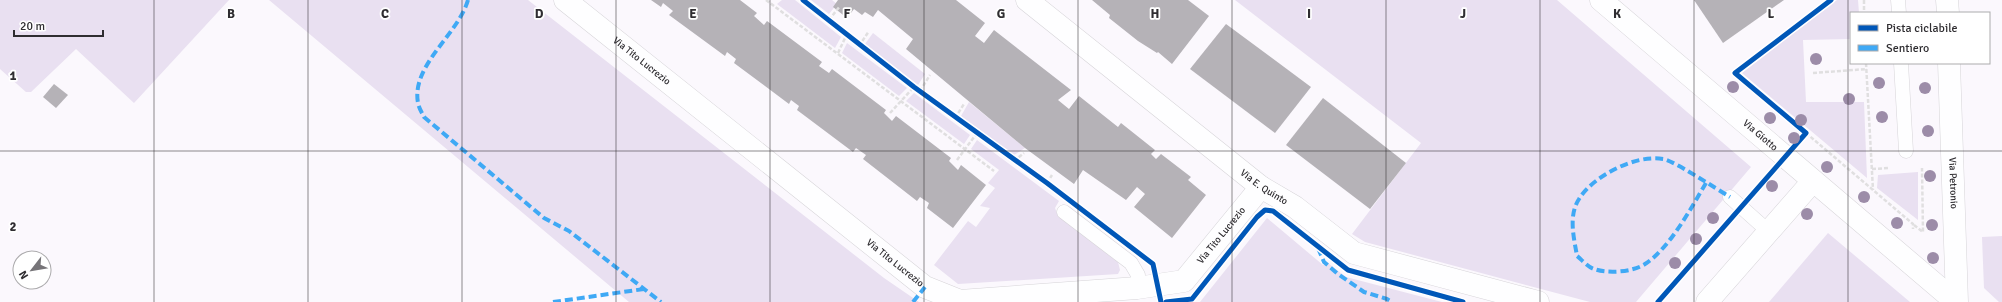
<svg xmlns="http://www.w3.org/2000/svg" width="2002" height="302" viewBox="0 0 2002 302" font-family="Signika,sans-serif">
	<rect width="100%" height="100%" fill="#fbf8fd"/>
	<g fill="#e9e0f1">
		<path d="M0,0H229L134,103L76,49L31,92H26L0,69Z"/>
		<path d="M269,0H528L884,278L919,302H629Z"/>
		<path d="M782,0H795L841,37L835,48L777,4Z"/>
		<path d="M811,0H832L837,4L829,14Z"/>
		<path d="M1235,0H1557L1751,167L1636,302H1590L1365,242L1352,234L1421,143Z"/>
		<path d="M1837,0H1858L1859,13H1851V39L1803,40L1806,102H1864L1867,178L1742,73Z"/>
		<path d="M873,33L925,74L918,85L865,44Z"/>
		<path d="M847,43L907,88L899,96L842,53Z"/>
		<path d="M914,93L970,135L964,144L906,101Z"/>
		<path d="M969,102L1025,148L1014,155L961,116Z"/>
		<path d="M977,140L1059,201L1055,208L1058,216L1118,262L1120,270L1118,274L958,284L934,265L968,221L976,227L990,208L980,206L995,188L988,183L999,170L971,149Z"/>
		<path d="M1918,172V220L1877,188L1878,175Z"/>
		<path d="M1267,218L1323,265L1328,263L1346,277L1442,302H1200Z"/>
		<path d="M1828,233L1910,302H1769Z"/>
		<path d="M2002,236V302H1999L1984,288L1982,237Z"/>
	</g>
	<g fill="#b5b2b7">
		<path d="M651,0H740L757,13L754,16L764,25L767,21L822,62L819,66L829,73L832,69L886,110L884,113L892,121L896,116L951,158L949,161L958,170L961,165L986,185L953,228L927,208L929,203L920,197L917,201L863,159L866,155L856,148L853,152L797,110L799,106L791,100L789,104L734,63L736,59L727,52L725,56L669,15L673,11L663,3L661,7Z"/>
		<path d="M838,0H956L985,23L975,36L984,43L994,30L1071,90L1058,100L1069,109L1079,96L1118,127L1121,123L1155,150L1151,154L1156,159L1161,154L1191,177L1188,180L1206,195L1172,238L1134,207L1145,194L1137,187L1126,200L1083,170L1074,184L1025,148L906,49L913,39L878,10L873,17L865,12L862,15L854,9L847,18L833,7Z"/>
		<path d="M1092,0H1188L1209,16L1172,64L1158,52L1157,53L1138,41L1109,18L1110,15Z"/>
		<path d="M1694,0H1784L1723,43Z"/>
		<path d="M1226,24L1311,87L1275,133L1190,69Z"/>
		<path d="M54,84L68,95L56,108L43,97Z"/>
		<path d="M1323,98L1406,163L1370,209L1286,145Z"/>
	</g>
	<g fill="none" stroke-linecap="round" stroke-linejoin="round">
		<defs>
			<g id="service">
				<path d="M1898,0L1899,13"/>
				<path d="M1901,63L1906,151"/>
				<path d="M1730,197L1768,231"/>
				<path d="M1064,212L1131,263L1138,275L1137,288"/>
			</g>
			<g id="minor">
				<path id="s1" d="M565,0L925,287L960,301L1137,288L1184,281L1261,187"/>
				<path id="s2" d="M1027,0L1261,187L1295,207L1354,253L1538,302"/>
				<path d="M1947,0L1948,13"/>
				<path id="s3" d="M1949,63L1957,302"/>
				<path d="M1707,302L1813,181"/>
			</g>
			<g id="tertiary">
				<path id="s4" d="M1601,0L1956,302"/>
			</g>
		</defs>
		<use href="#service" stroke="#d6d4d8" stroke-width="15"/>
		<use href="#minor" stroke="#d6d4d8" stroke-width="23"/>
		<use href="#tertiary" stroke="#d6d4d8" stroke-width="23"/>
		<g stroke="#e0dfe0" stroke-width="2.5" stroke-dasharray="4 2" stroke-linecap="butt">
			<path d="M766,0L994,171"/>
			<path d="M1864,0V13"/>
			<path d="M829,20L840,6"/>
			<path d="M859,46L869,31"/>
			<path d="M838,53L846,36"/>
			<path d="M1866,63L1873,190"/>
			<path d="M1813,73L1867,69"/>
			<path d="M920,91L930,75"/>
			<path d="M890,113L914,87"/>
			<path d="M955,118L964,104"/>
			<path d="M1806,133L1913,224V229"/>
			<path d="M957,160L977,133"/>
			<path d="M1014,161L1024,153"/>
			<path d="M1872,169L1890,168"/>
			<path d="M1047,183L1052,175"/>
			<path d="M1914,225L1923,232L1922,168"/>
		</g>
		<use href="#service" stroke="#fefeff" stroke-width="14"/>
		<use href="#minor" stroke="#fefeff" stroke-width="22"/>
		<use href="#tertiary" stroke="#fefeff" stroke-width="22"/>
		<g stroke="#3fa9f5" stroke-width="4" stroke-dasharray="8 4" stroke-linecap="butt">
			<path d="M468,0C458,35 411,65 418,103C419,108 422,113 424,117L544,218L569,231L661,302"/>
			<path d="M1706,183C1691,208 1670,248 1645,264C1633,272 1608,274 1594,269C1588,267 1582,260 1577,256C1574,238 1568,216 1579,199C1593,176 1636,154 1663,159C1673,160 1718,190 1730,197"/>
			<path d="M1318,248L1324,262L1338,274L1364,292L1387,299L1392,302"/>
			<path d="M553,302L644,289"/>
			<path d="M913,302L925,287"/>
		</g>
		<defs>
			<g id="cycleway">
				<path d="M803,0L914,87L1047,183L1153,264L1161,302"/>
				<path d="M1166,302L1192,299L1257,217L1265,210L1273,211L1348,270L1463,302"/>
				<path d="M1658,302L1806,133L1735,73L1831,0"/>
			</g>
		</defs>
		<use href="#cycleway" stroke="#fff" stroke-width="8"/>
		<use href="#cycleway" stroke="#0057b8" stroke-width="5"/>
	</g>
	<g fill="#9c8ca8">
		<circle cx="1816" cy="59" r="6"/>
		<circle cx="1879" cy="83" r="6"/>
		<circle cx="1733" cy="87" r="6"/>
		<circle cx="1925" cy="88" r="6"/>
		<circle cx="1849" cy="99" r="6"/>
		<circle cx="1882" cy="117" r="6"/>
		<circle cx="1770" cy="118" r="6"/>
		<circle cx="1801" cy="120" r="6"/>
		<circle cx="1928" cy="131" r="6"/>
		<circle cx="1794" cy="138" r="6"/>
		<circle cx="1827" cy="167" r="6"/>
		<circle cx="1930" cy="176" r="6"/>
		<circle cx="1772" cy="186" r="6"/>
		<circle cx="1864" cy="197" r="6"/>
		<circle cx="1807" cy="214" r="6"/>
		<circle cx="1713" cy="218" r="6"/>
		<circle cx="1897" cy="223" r="6"/>
		<circle cx="1932" cy="225" r="6"/>
		<circle cx="1696" cy="239" r="6"/>
		<circle cx="1933" cy="258" r="6"/>
		<circle cx="1675" cy="263" r="6"/>
	</g>
	<path fill="none" stroke="#2f2d31" stroke-width="1" stroke-opacity="0.55" d="M154,0V302M308,0V302M462,0V302M616,0V302M770,0V302M924,0V302M1078,0V302M1232,0V302M1386,0V302M1540,0V302M1694,0V302M1848,0V302M0,151H2002"/>
	<g text-anchor="middle" dominant-baseline="central" stroke-width="3.5" stroke-linejoin="round" paint-order="stroke">
		<g font-size="10" fill="#2f2d31" stroke="#fff">
			<text stroke="none"><textPath href="#s1" startOffset="98">Via Tito Lucrezio</textPath></text>
			<text stroke="none"><textPath href="#s4" startOffset="209">Via Giotto</textPath></text>
			<text stroke="none"><textPath href="#s3" startOffset="120">Via Petronio</textPath></text>
			<text stroke="none"><textPath href="#s2" startOffset="302">Via E. Quinto</textPath></text>
			<text stroke="none"><textPath href="#s1" startOffset="782">Via Tito Lucrezio</textPath></text>
			<text stroke="none"><textPath href="#s1" startOffset="422">Via Tito Lucrezio</textPath></text>
		</g>
	</g>
	<g font-size="13" text-anchor="middle" font-weight="bold" fill="#2f2d31" stroke="#fff" stroke-width="3.5" stroke-linejoin="round" paint-order="stroke">
		<text x="231" y="18">B</text>
		<text x="385" y="18">C</text>
		<text x="539" y="18">D</text>
		<text x="693" y="18">E</text>
		<text x="847" y="18">F</text>
		<text x="1001" y="18">G</text>
		<text x="1155" y="18">H</text>
		<text x="1309" y="18">I</text>
		<text x="1463" y="18">J</text>
		<text x="1617" y="18">K</text>
		<text x="1771" y="18">L</text>
		<text x="13" y="80">1</text>
		<text x="13" y="231">2</text>
	</g>
	<rect x="1850" y="12" width="140" height="52" fill="#ffffff" stroke="#acabad"/>
	<rect x="1858" y="25" width="20" height="6" fill="#0057b8" stroke="#acabad"/>
	<text x="1886" y="32" font-size="12" fill="#2f2d31">Pista ciclabile</text>
	<rect x="1858" y="45" width="20" height="6" fill="#3fa9f5" stroke="#acabad"/>
	<text x="1886" y="52" font-size="12" fill="#2f2d31">Sentiero</text>
	<g transform="translate(32 270) rotate(239)"><circle r="19" fill="#ffffff" stroke="#acabad"/>
	<path d="M0-3L7 15L0 10L-7 15Z" fill="#767478"/>
	<text y="-6" font-size="11" font-weight="bold" text-anchor="middle" fill="#2f2d31">N</text>
	</g>
	<path d="M14 30v6h89v-6" fill="none" stroke="#2f2d31" stroke-width="2"/>
	<text x="20" y="30" font-size="12" fill="#2f2d31" stroke="#ffffff" stroke-width="3" paint-order="stroke">20 m</text>
</svg>
